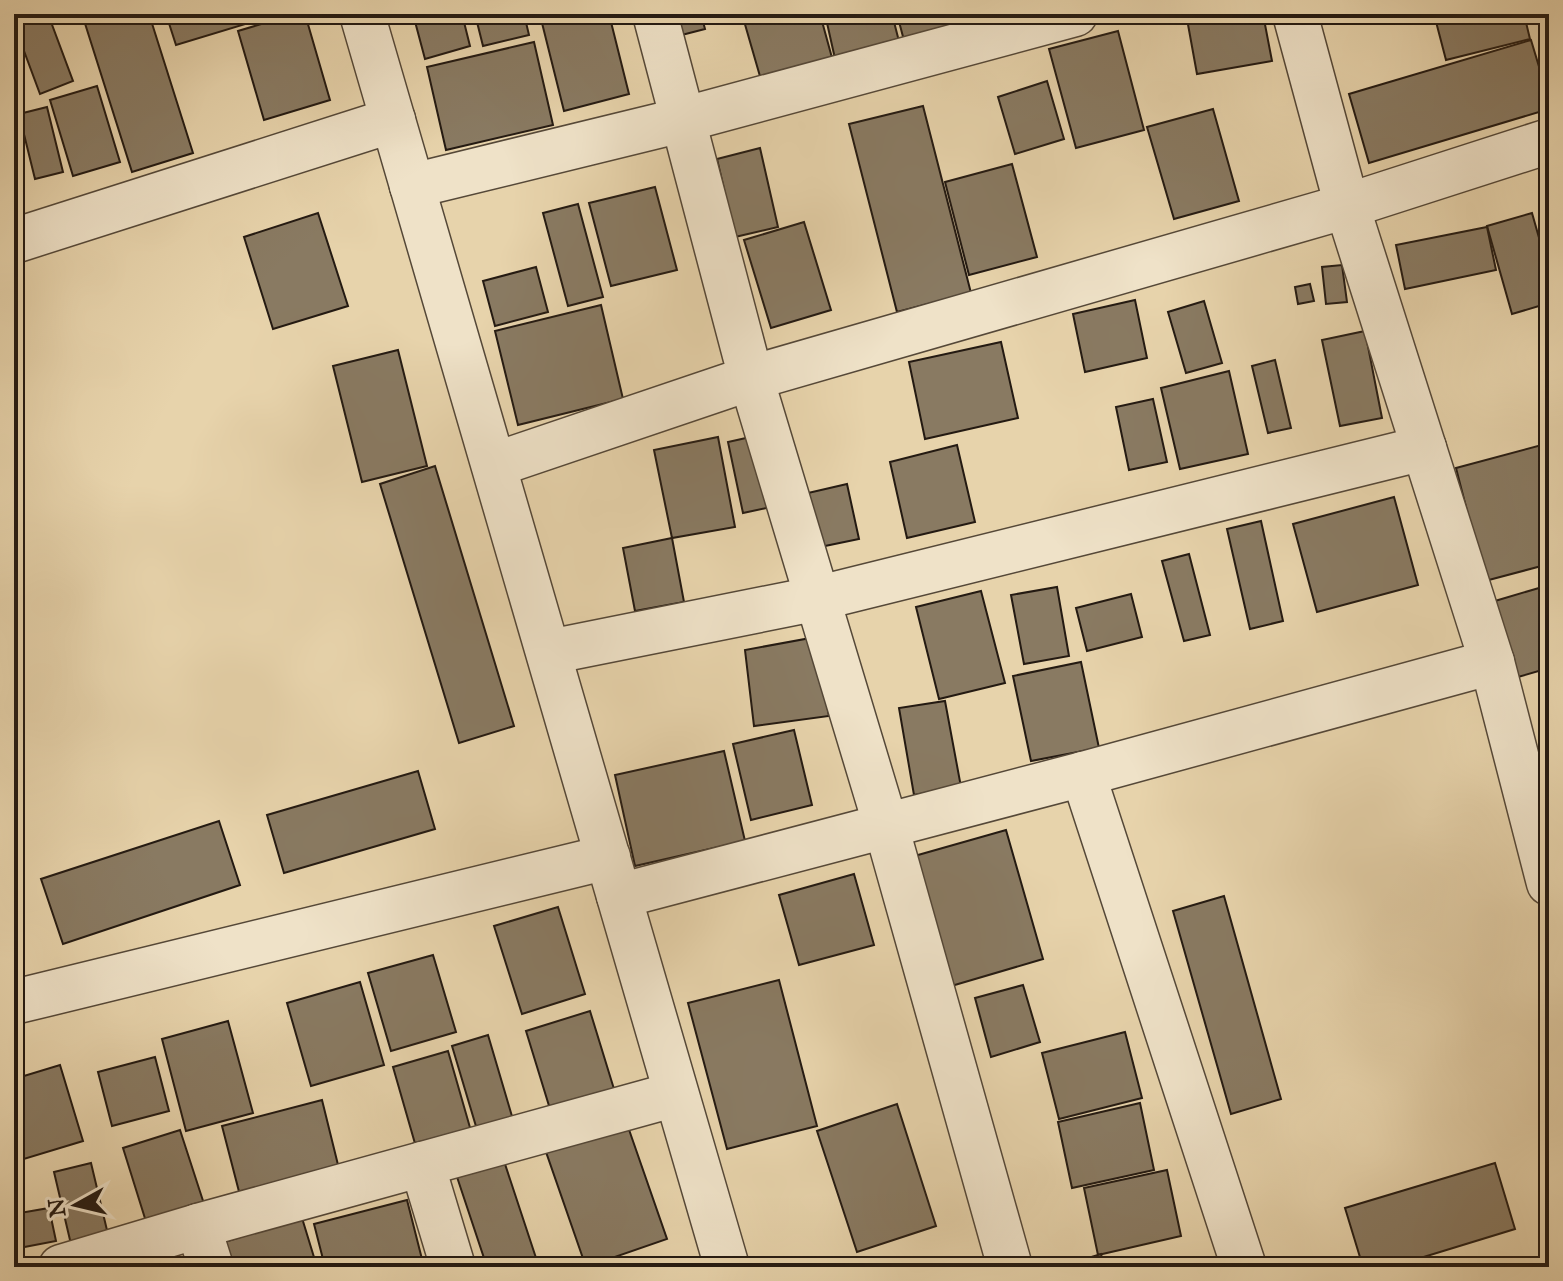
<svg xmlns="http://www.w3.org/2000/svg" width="1563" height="1281" viewBox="0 0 1563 1281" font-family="'IM FELL Great Primer',serif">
	<rect width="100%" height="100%" fill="#e7d3ab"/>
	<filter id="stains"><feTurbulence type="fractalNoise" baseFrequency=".0025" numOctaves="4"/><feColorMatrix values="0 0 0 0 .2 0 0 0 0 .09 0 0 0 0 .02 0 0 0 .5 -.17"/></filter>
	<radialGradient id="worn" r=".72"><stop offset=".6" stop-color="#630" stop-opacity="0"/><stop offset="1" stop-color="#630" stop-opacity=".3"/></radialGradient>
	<g fill="#897a62" stroke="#241a12" stroke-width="2">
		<path d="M14,14H48L73,81L40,94L14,24Z"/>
		<path d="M82,14H149L193,153L132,172Z"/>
		<path d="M166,14H278L176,45Z"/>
		<path d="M295,14H305L330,100L264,120L238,31Z"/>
		<path d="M413,14H462L470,46L425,59Z"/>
		<path d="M475,14H524L529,35L483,46Z"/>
		<path d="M609,14L629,94L564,111L540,15Z"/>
		<path d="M664,14H701L705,29L670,38Z"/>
		<path d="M742,14H820L837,76L766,97Z"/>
		<path d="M825,14H892L903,57L838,72Z"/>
		<path d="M897,14H972L976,30L906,48Z"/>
		<path d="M1215,14H1263L1272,61L1197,74L1187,19Z"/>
		<path d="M1434,14H1524L1530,39L1446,60Z"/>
		<path d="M1118,31L1144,130L1076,148L1049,49Z"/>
		<path d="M1531,40L1549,100V109L1369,163L1349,94Z"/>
		<path d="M534,42L553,125L446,150L427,67Z"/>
		<path d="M1047,81L1064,139L1015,154L998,97Z"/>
		<path d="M97,86L120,162L73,176L50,100Z"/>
		<path d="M923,106L971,293L897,312L849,124Z"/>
		<path d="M47,107L63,172L35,179L19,114Z"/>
		<path d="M1213,109L1239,201L1174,219L1147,127Z"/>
		<path d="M760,148L778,227L735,237L717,159Z"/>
		<path d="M1012,164L1037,257L969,275L945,182Z"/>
		<path d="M655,187L677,270L611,286L589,203Z"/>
		<path d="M578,204L603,297L568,306L543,213Z"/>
		<path d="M318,213L348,306L273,329L244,237Z"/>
		<path d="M1532,213L1549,273V303L1512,314L1487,226Z"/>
		<path d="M804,222L831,310L771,328L744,240Z"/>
		<path d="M1487,227L1496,270L1405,289L1396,245Z"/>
		<path d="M1342,265L1347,302L1326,304L1322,267Z"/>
		<path d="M536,267L548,312L495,326L483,281Z"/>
		<path d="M1310,284L1314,301L1298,304L1295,287Z"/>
		<path d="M1135,300L1147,358L1085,372L1073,314Z"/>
		<path d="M1204,301L1222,363L1186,373L1168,312Z"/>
		<path d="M601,305L623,399L518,425L495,331Z"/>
		<path d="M1365,331L1382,418L1340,426L1322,340Z"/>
		<path d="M1001,342L1018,418L925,439L909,362Z"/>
		<path d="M398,350L427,466L362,482L333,366Z"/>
		<path d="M1275,360L1291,428L1268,433L1252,366Z"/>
		<path d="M1229,371L1248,454L1180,469L1161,388Z"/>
		<path d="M1153,399L1167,462L1129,470L1116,407Z"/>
		<path d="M755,436L771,507L743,513L728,442Z"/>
		<path d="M718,437L735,527L672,538L654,450Z"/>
		<path d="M1549,443V564L1485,581L1456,468Z"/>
		<path d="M957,445L975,522L907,538L890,462Z"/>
		<path d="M435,466L514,726L459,743L380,484Z"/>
		<path d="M847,484L859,539L820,547L808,493Z"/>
		<path d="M1394,497L1418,585L1317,612L1293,524Z"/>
		<path d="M1261,521L1283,621L1250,629L1227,529Z"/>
		<path d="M672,538L684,602L635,611L623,548Z"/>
		<path d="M1189,554L1210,635L1184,641L1162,561Z"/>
		<path d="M1549,585V668L1518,677L1495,601Z"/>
		<path d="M1057,587L1069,656L1024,664L1011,595Z"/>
		<path d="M981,591L1005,683L939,699L916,607Z"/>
		<path d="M1131,594L1142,637L1087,651L1076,608Z"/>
		<path d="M816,637L829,716L754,726L745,650Z"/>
		<path d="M1081,662L1099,748L1031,761L1013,676Z"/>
		<path d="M945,701L961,787L914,795L899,708Z"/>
		<path d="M794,730L812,805L751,820L733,744Z"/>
		<path d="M724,751L745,841L635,866L615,775Z"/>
		<path d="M418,771L435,829L284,873L267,815Z"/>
		<path d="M219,821L240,885L63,944L41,879Z"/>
		<path d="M1006,830L1043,959L948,987L911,857Z"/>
		<path d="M854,874L874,945L799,965L779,895Z"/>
		<path d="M1224,896L1281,1099L1231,1114L1173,911Z"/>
		<path d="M558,907L585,994L522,1014L494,926Z"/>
		<path d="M433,955L456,1032L391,1051L368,973Z"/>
		<path d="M779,980L817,1126L727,1149L688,1003Z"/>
		<path d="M360,982L384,1065L311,1086L287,1003Z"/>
		<path d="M1023,985L1040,1042L991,1057L975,998Z"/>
		<path d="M590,1011L614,1089L550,1109L526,1031Z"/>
		<path d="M228,1021L253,1113L186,1131L162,1039Z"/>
		<path d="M1125,1032L1142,1098L1059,1119L1042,1053Z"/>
		<path d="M488,1035L514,1123L478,1133L452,1046Z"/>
		<path d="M448,1051L471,1131L416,1147L393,1067Z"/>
		<path d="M155,1057L169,1111L112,1126L98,1072Z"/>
		<path d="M60,1065L83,1141L14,1162V1079Z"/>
		<path d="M322,1100L342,1181L243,1207L222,1126Z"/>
		<path d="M1140,1103L1154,1170L1072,1188L1058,1122Z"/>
		<path d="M897,1104L936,1226L857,1252L817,1131Z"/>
		<path d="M626,1121L667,1239L586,1267L545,1149Z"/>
		<path d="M180,1130L206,1210L148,1228L123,1148Z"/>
		<path d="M503,1158L539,1267H487L456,1174Z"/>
		<path d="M91,1163L111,1247L74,1257L54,1172Z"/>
		<path d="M1495,1163L1515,1229L1391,1267H1363L1345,1208Z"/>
		<path d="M1167,1170L1181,1236L1098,1255L1084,1188Z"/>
		<path d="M407,1200L424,1267H325L314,1224Z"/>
		<path d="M49,1208L56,1241L14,1249V1214Z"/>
		<path d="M302,1218L317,1267H229L221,1243Z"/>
		<path d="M1101,1254L1104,1267H1059Z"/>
	</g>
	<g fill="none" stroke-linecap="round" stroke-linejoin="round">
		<defs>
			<g id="minor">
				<path d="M362,14L727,1267"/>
				<path d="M1295,14L1347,206L1492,662L1549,883"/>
				<path d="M412,186L682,120L1075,14"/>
				<path d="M14,241L393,120"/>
				<path d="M494,465L751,378L655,14"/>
				<path d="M549,652L819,598L1424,448"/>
				<path d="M1083,774L1244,1267"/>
				<path d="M619,896L1083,774L1492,662"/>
				<path d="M14,1002L608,857"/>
				<path d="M422,1164L453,1267"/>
				<path d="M198,1226L676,1094"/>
				<path d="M61,1267L198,1226L211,1267"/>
				<path d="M1010,1267L886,826L751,378L1347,206L1549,141"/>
			</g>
		</defs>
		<use href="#minor" stroke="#554838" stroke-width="47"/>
		<use href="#minor" stroke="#efe2c8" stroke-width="44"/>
	</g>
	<rect width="1563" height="1281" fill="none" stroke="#e7d3ab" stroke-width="48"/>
	<rect x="16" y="16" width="1531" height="1249" fill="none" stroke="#241a12" stroke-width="4"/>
	<rect x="24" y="24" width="1515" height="1233" fill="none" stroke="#241a12" stroke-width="2"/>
	<g transform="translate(76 1205) rotate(262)" stroke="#efe2c8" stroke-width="6" paint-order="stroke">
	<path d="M0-6L14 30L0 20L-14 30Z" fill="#241a12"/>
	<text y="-12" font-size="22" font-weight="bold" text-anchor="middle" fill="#241a12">N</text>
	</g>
	<rect width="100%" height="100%" filter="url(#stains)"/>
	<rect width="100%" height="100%" fill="url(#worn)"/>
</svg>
